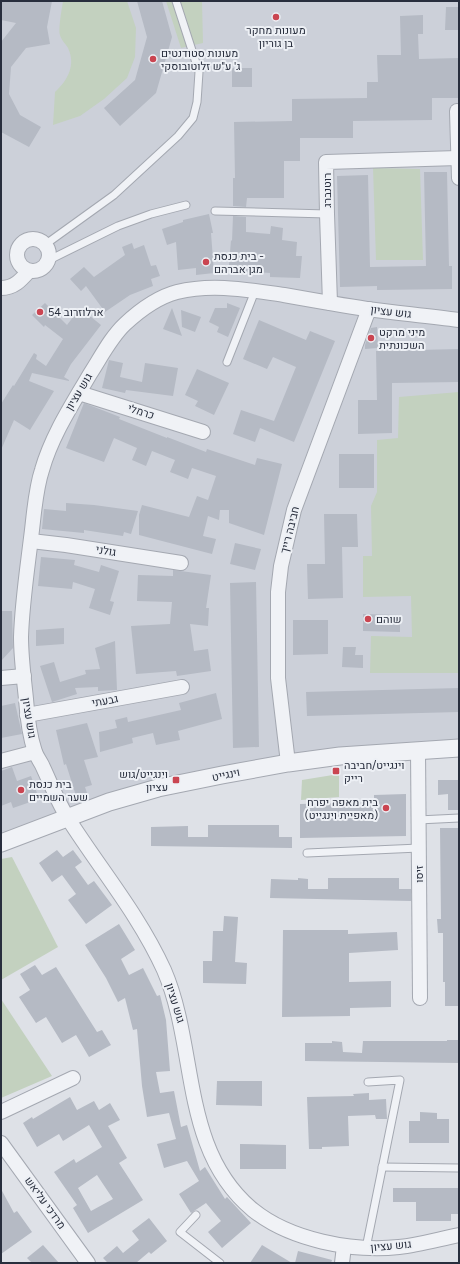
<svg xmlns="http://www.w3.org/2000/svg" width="460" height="1264" viewBox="0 0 460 1264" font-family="Figtree,Heebo,sans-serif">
	<rect width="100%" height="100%" fill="#dee1e7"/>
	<path fill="#ccd0d9" d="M1,1H459V756L357,761L249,778L153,797L110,809L1,849Z"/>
	<g fill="#c3d1bf">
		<path d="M63,1H127L136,28L135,57L127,78L104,99L80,116L53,125L55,92C68,80 76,65 68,48C66,44 61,40 60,35C58,29 62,8 63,1Z"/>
		<path d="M166,1H202L203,43L181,48Z"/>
		<path d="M373,168L420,169L423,260H376Z"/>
		<path d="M459,392V673H370L371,636L412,637L411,596L363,597V556H372L371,506L377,492V440L398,438L399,397Z"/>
		<path d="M339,774V797L301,800L302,780Z"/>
		<path d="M12,857L58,947L1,980V859Z"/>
		<path d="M1,999L52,1076L1,1098Z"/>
	</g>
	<g fill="#b5bac4" fill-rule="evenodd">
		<path d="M1,1H52L47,27L50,44L26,48L11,67L9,94L20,115L41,127L29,147L1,132V42L16,23L1,20Z"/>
		<path d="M137,1H162L172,37L156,93L120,126L104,108L135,80L147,37Z"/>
		<path d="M446,7H459V30H445Z"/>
		<path d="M423,15V34H418L419,59L459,58V98H432V120L353,121V138H300V161H284V198H247L246,207L233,206V178H235L234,122L292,121V99L367,98V82H378L377,55H401L400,16Z"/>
		<rect x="232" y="68" width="20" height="19"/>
		<path d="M424,172H447L449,266H452V289L377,290V286L340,287L337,176L368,175L370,267L426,266Z"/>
		<path d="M209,214L213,233H211L214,273L196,275V268L178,270L176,242L167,245L162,229L183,222V220Z"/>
		<path d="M233,216L246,217V232L270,234L271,226L283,228L282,240L297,242L296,256H302L300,278L270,277V273L234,271L235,265H229L231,240L232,241Z"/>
		<path d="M132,243L134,249L144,245L151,266L156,265L160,276L151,279L153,286L130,295L105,312L86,286L81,291L70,279L84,267L94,277L125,255L122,247Z"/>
		<path d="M45,303L67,325L80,308L101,325L71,364L64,377L69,380V381L32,373L29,381L54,391L30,430L14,420L1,450V404L13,385L14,386L34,353L37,355L36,359L46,366L63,339L45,325L44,327L32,315Z"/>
		<path d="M227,303L240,308L228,337L217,332L219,327L209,322L215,308H227Z"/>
		<path d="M172,308L182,336L163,329Z"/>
		<path d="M181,310L201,317L195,332L182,327Z"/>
		<path d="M259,320L306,340L310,331L335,341L294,442L260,428L255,442L233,434L241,410L274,421L296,367L273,357L267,369L243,359Z"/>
		<path d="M377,327L378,348L365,349V345L371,328Z"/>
		<path d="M459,349V382L392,383V433L358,434V400H377L376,351Z"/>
		<path d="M109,360L123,363L120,377L142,382L145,363L178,368L173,396L126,390L125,393L102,388Z"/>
		<path d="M197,369L229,383L214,415L195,406L198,401L185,395Z"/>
		<path d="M84,403L120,417L119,419L167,438V437L206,452L207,449L255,465L257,458L282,464L264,535L229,523V510H220L219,520L208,516L203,536L216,539L212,554L139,535V515L142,505L189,517L197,496L208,500L216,476L192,468L188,479L170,472L175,460L152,451L146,466L132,460L137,448L114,438L104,462L66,448Z"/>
		<rect x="339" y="454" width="35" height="34"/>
		<path d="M66,503L94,505L138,511L131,534L124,532L123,536L84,530V533L42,529L44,509L66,511Z"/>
		<path d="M324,514H357L358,547H342L343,598L308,599L307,564H325Z"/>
		<path d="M235,543L261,549L255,570L230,564Z"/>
		<path d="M41,557L75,560L74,565L99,572L101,565L119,571L110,601L114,602L110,615L89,608L95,589L73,582L72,589L38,586Z"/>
		<path d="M173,570L211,575L206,608H209L208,626L190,624L194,651L208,649L211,671L177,676L176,671L136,674L131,626L170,624L172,602L137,601L138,575L173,576Z"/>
		<path d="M256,582L259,747L233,748L230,583Z"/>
		<path d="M1,611H12L13,648L1,661Z"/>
		<path d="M363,614L400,615V632L363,631Z"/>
		<path d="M293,620H328V654L293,655Z"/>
		<path d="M64,628V644L36,646V630Z"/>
		<path d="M115,641L117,690L98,691V687L75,688L77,694L52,702L40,666L54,662L60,682L86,674L85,670L100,669L95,648Z"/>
		<path d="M343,647H356L355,655H363V668L342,667Z"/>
		<path d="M459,688V712L307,716L306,692Z"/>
		<path d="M216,693L222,719L178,731L180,740L156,745L153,733L132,738L133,743L100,752L99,732L117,728L115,720L127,717L128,722L181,710L179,703Z"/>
		<path d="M15,703L22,734L1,738V706Z"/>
		<path d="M87,723L98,757L84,760L92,785L85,787L88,796L77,799L66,764L64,765L56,730Z"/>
		<path d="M12,767L17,781L31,776L39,799L13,808L11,802L1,806V771Z"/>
		<path d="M438,780H459V810H448V794L438,795Z"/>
		<path d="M406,794V836L300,838V804L374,802V795Z"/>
		<path d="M208,825H279V837H292V848L151,846V827L188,826V837H208Z"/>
		<path d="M440,828H459V1006H445V982H443V933H438L437,919H441Z"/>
		<path d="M57,850L63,857L73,850L82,862L75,867L88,885L94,881L112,905L86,924L68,900L76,894L62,875L52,882L39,863Z"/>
		<path d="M298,878L308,879V889H328V878H399V889H411V901L270,898L271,879L298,880Z"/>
		<path d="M224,916L238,917L235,962L247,963L246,984L203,983V961H212L213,931H223Z"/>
		<path d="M119,924L135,950L121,959L129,975L143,968L157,996L160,995L166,1020L170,1071L156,1072L160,1093L174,1091L181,1127L187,1125L200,1171L205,1167L225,1199L227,1197L251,1223L222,1248L208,1232L221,1221L206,1203L191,1213L179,1194L199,1181L187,1161L164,1168L157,1144L176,1139L169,1113L147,1117L142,1086L137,1029L133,1030L125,998L118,1002L106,978L85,945Z"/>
		<path d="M283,930H348V934L397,932L398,950L349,953V982L391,981V1007L350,1008V1016L282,1017Z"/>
		<path d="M35,965L42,975L56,967L97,1032L102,1030L111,1045L89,1057L76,1035L62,1043L46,1017L36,1023L19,997L30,990L20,974Z"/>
		<path d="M447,1040H459V1063L305,1061V1043H332V1041L342,1042L343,1052L362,1053L363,1041H447Z"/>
		<path d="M217,1081H262V1106L216,1105Z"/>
		<path d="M369,1093V1100L386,1099L387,1119H376L375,1115L348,1116L349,1146L322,1147V1149H309L307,1097L354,1096L353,1094Z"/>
		<path d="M70,1097L77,1110L94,1101L99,1110L110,1103L120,1120L108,1126L127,1158L119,1163L143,1200L88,1233L73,1208L77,1205L54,1172L74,1159L76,1163L102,1147L89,1125L63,1141L59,1134L37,1147L23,1123L32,1117L33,1119ZM97,1175L113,1199L91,1211L78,1188Z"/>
		<path d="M420,1112L437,1113V1119H449V1143H409V1121H420Z"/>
		<path d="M240,1144L286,1145V1169H240Z"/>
		<path d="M393,1188H459V1214H451V1221H416V1202H393Z"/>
		<path d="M1,1189L14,1213L17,1211L32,1232L1,1254Z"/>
		<path d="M149,1218L167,1241L151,1254L149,1252L136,1263H108L103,1258L117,1246L123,1253L139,1240L132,1231Z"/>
		<path d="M43,1245L59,1263H32L27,1258Z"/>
		<path d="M262,1245L292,1263H250Z"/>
		<path d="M298,1251L332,1260L331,1263H295Z"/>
	</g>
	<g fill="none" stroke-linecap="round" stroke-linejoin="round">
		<defs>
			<g id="service">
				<path d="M215,211L327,214"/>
				<path d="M46,244L114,195L178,136L193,118L197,102L199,72L176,1"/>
				<path d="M49,260L118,226L151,214L186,205"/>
				<path d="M227,362L255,291"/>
				<path d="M418,820L459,818"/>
				<path d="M307,853L419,848"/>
				<path d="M382,1167L459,1168"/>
				<path d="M196,1215L180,1232L220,1263"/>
				<path d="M366,1248L400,1080L368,1082"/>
			</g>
			<g id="minor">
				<path d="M457,111L459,178"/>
				<circle cx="33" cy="255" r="16"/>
				<path d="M1,288C14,288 21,280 29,271"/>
				<path d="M330,303L327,214L326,162L458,158"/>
				<path d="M459,320C429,316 398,313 367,309C340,305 312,300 284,295C248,290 213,283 177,292C158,297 140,310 125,324C111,337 101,357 90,374C72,405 52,435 42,470C35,491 34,516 31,538C27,571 22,604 21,637C21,658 24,679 26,699C27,714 30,737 35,752C37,757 40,761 42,765C51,784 58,803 69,820C101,870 139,915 164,970C198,1048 180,1150 253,1210C290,1240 352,1252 399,1247C419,1245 439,1239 459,1235"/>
				<path d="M79,393L203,432"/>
				<path d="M31,541L66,545L181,563"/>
				<path d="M1,678L24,676"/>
				<path d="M27,715L182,687"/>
				<path d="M418,750L420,998"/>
				<path d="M1,761L35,752"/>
				<path d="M288,763L278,678V592L281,566L294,510L369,309"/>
				<path d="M1,1112L73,1078"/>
				<path d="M1,1143L88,1263"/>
				<path d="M342,1263L344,1246"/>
			</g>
			<path id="tertiary" d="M1,843L109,802L158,788L222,775L288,763L340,756L459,748"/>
		</defs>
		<use href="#service" stroke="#a4a8b1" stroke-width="9"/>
		<use href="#minor" stroke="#a4a8b1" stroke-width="16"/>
		<use href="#tertiary" stroke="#a4a8b1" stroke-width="19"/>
		<use href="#service" stroke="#f0f2f6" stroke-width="7"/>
		<use href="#minor" stroke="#f0f2f6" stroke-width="14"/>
		<use href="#tertiary" stroke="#f0f2f6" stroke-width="17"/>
	</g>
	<g fill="#ca4551" stroke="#edf0f5" stroke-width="1.5">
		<circle cx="276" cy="17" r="4"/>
		<circle cx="153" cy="59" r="4"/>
		<circle cx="206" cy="262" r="4"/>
		<circle cx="40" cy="312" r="4"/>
		<circle cx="371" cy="338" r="4"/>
		<circle cx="368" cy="619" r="4"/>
		<rect x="332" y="767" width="8" height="8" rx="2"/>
		<rect x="172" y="776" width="8" height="8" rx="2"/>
		<circle cx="21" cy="790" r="4"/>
		<circle cx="386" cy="808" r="4"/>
	</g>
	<g text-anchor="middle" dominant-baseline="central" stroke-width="4" stroke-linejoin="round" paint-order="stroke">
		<g font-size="11" fill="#282e3d" stroke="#edf0f5" text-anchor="start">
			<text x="276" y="30" text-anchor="middle">מעונות מחקר<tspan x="276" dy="13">בן גוריון</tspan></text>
			<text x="161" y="53">מעונות סטודנטים<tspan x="161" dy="13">ג' ע"ש זלוטובוסקי</tspan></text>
			<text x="214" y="256">בית כנסת -<tspan x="214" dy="13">מגן אברהם</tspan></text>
			<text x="48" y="312">ארלוזרוב 54</text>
			<text x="379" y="332">מיני מרקט<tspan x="379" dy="13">השכונתית</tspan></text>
			<text x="376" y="619">שוהם</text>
			<text x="344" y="765">וינגייט/חביבה<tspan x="344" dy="13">רייק</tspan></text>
			<text x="168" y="774" text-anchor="end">וינגייט/גוש<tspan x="168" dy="13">עציון</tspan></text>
			<text x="29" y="784">בית כנסת<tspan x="29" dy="13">שער השמיים</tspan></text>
			<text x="378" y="802" text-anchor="end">בית מאפה יפרח<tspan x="378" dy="13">(מאפיית וינגייט)</tspan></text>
		</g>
		<g font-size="11" fill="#282e3d" stroke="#edf0f5">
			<text transform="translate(327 190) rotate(-90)">רוטנברג</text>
			<text transform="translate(391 312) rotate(7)">גוש עציון</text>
			<text transform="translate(79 392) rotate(-59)">גוש עציון</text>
			<text transform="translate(141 412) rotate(17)">כרמלי</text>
			<text transform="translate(290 530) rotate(-76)">חביבה רייך</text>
			<text transform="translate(106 551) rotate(9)">גולני</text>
			<text transform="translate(105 701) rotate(-10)">גבעתי</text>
			<text transform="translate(29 718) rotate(81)">גוש עציון</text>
			<text transform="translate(226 775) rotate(-11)">וינגייט</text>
			<text transform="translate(419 874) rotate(-90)">זיסו</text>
			<text transform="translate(175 1003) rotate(73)">גוש עציון</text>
			<text transform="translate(45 1203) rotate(54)">מרדכי עליאש</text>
			<text transform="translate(391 1246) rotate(-5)">גוש עציון</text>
		</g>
	</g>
	<rect width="460" height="1264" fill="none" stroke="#282e3d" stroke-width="4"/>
</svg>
